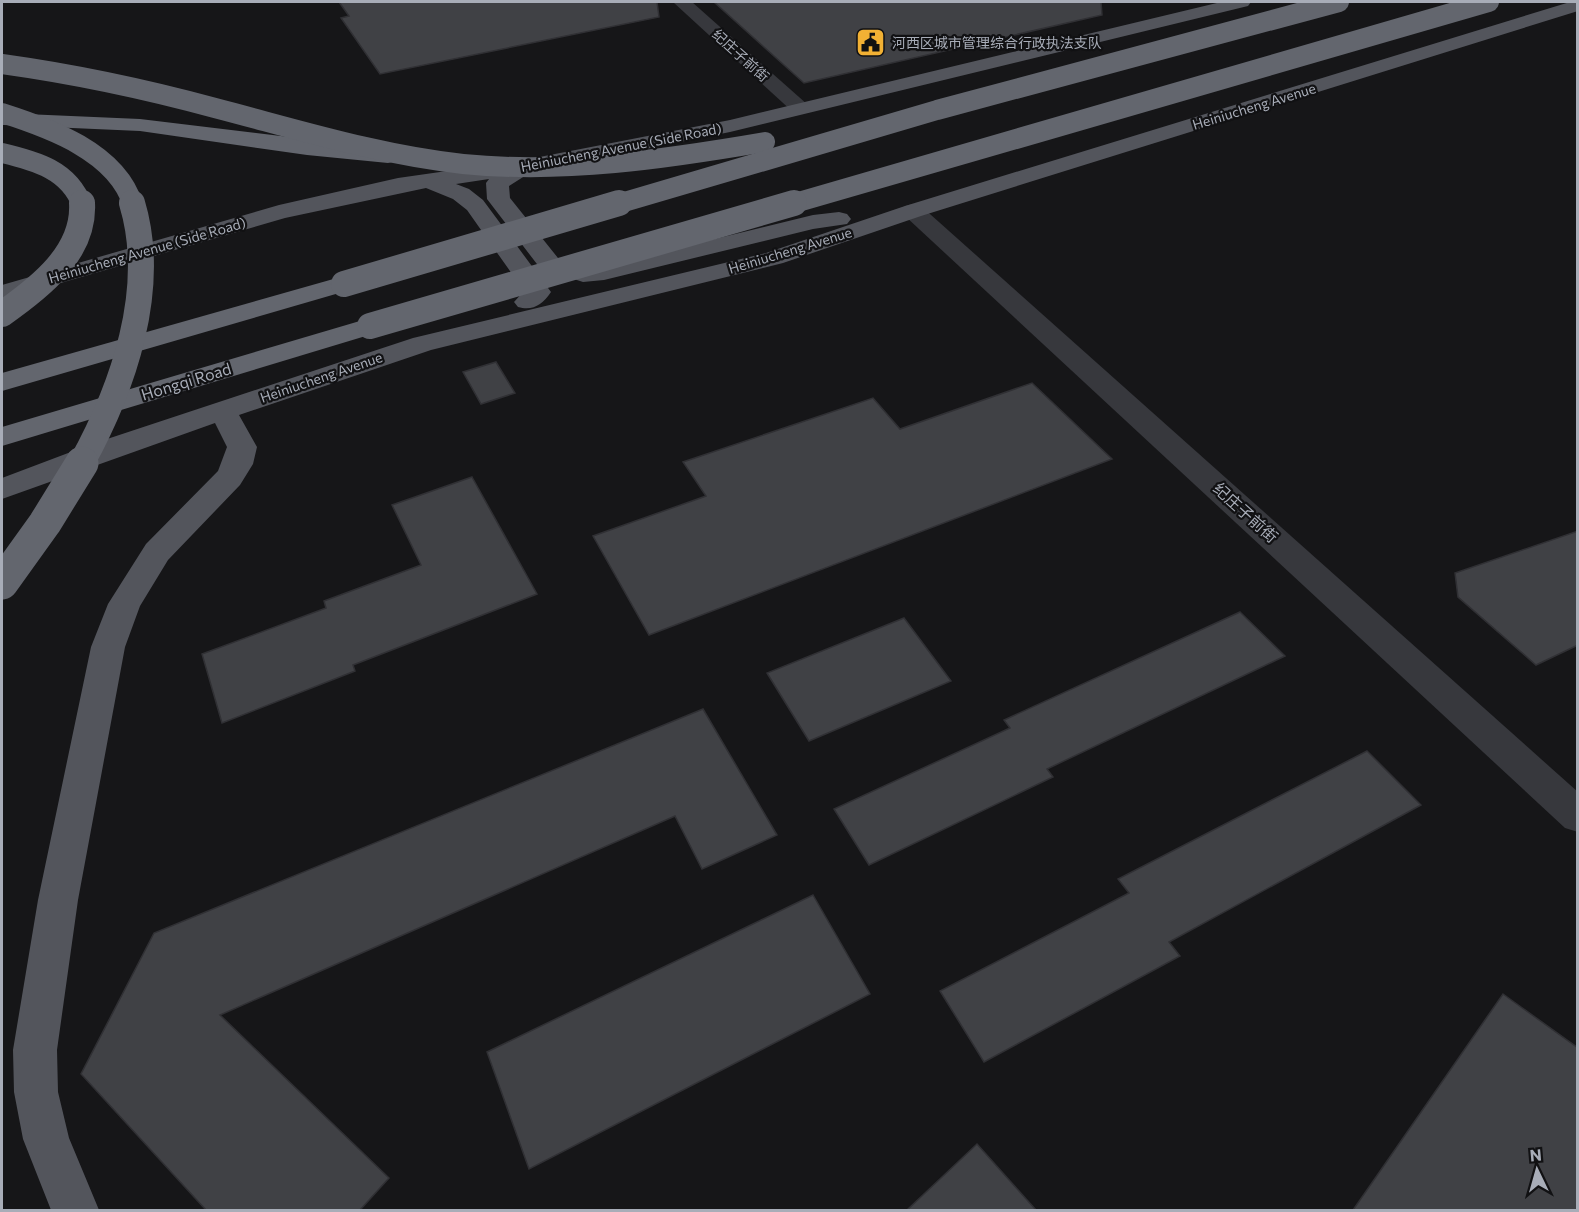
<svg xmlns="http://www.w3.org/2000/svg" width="1579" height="1212" viewBox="0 0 1579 1212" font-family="Commissioner,'Noto Sans SC',sans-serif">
	<rect width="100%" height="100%" fill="#161618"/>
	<g fill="#404145" stroke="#303034" stroke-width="1.5">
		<path d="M339,2H657L659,17L380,74L341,18L349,16Z"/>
		<path d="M714,2H1101L1102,15L804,83Z"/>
		<path d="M496,362L515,393L481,404L463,372Z"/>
		<path d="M1032,383L1112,459L649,635L593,536L706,496L683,462L873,398L900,429Z"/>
		<path d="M472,477L537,594L353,665L355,671L222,723L202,654L326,608L324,601L421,565L392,505Z"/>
		<path d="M1578,531V645L1536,665L1458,597L1455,573Z"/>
		<path d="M1240,612L1285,656L1047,769L1053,777L869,865L834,809L1010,728L1004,720Z"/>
		<path d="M904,618L951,681L809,741L767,673Z"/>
		<path d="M703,709L777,835L702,869L675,816L220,1015L389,1178L360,1210H206L81,1074L154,933Z"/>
		<path d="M1367,751L1421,805L1169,942L1180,956L984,1062L940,991L1129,893L1118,879Z"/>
		<path d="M813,895L870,994L529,1169L487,1052Z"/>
		<path d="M1503,994L1578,1048V1210H1353Z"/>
		<path d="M977,1144L1036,1210H907Z"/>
	</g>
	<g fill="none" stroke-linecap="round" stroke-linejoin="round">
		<g fill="#37383d" fill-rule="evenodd">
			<path d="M673,2H692L808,105L811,109L808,113H794Z"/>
			<path d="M913,204L921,206L1578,792V832L1565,828L905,216L901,211L905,206Z"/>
		</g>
		<g fill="#53555c" fill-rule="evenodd">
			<path d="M1221,2H1251L1248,6L730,132L531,172L509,186L510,198L558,258L585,267L604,266L813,215L839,212L847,214L851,219L847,224L813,229L604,280L583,282L540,268L487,199L486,183L489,179L456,184L469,189L483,200L551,292C542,305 533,311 518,307L514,302L524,291L467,210L453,199L426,188L285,218L2,300V285L279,205L398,178L524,160L730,120Z"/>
			<path d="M1570,2H1578V11L921,216L783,263L431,350L239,415L257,447L253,464L240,485L168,560L140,606L125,647L78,900L57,1050L58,1092L69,1138L99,1210H51L23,1139L14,1092L13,1050L38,900L91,647L108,604L146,544L218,471L227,447L215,423L2,499V478L92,444L413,338L766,253L905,206Z"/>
		</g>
		<g fill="#63666e" fill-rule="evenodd">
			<path d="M2,113L140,119L388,149L396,151L399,156L396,161L388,163L307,155L140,131L4,125H2Z"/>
			<path d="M344,276L353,279L357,284L353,289L2,391V373Z"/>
			<path d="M370,318L379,320L383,326L379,332L2,446V427Z"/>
		</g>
		<g stroke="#63666e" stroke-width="20">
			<path d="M2,64C74,74 145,89 215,108C296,129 379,155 463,164C564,174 666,159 765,142"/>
			<path d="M2,113C49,128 117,152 133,205"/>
			<path d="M2,153C36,161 69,170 82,205"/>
			<path d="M614,205L937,110L1339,2"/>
			<path d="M788,205L1489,2"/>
		</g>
		<g stroke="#63666e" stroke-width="26">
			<path d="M344,284L619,203"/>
			<path d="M2,314C39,288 85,253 82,203"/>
			<path d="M370,326L794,203"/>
			<path d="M81,464C123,388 158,289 132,203"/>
		</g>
		<path stroke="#63666e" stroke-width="33" d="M2,583L45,523L82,463"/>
	</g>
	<defs>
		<symbol id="civic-square" viewBox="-11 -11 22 22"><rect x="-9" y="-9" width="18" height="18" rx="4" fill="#f2b134" stroke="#111113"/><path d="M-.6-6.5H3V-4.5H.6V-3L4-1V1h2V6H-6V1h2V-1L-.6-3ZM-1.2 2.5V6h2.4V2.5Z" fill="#111"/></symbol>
	</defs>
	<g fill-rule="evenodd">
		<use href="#civic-square" x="854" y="26" width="33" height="33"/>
	</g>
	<g text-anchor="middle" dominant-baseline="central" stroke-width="4.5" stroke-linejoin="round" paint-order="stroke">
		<g font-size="14" fill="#a8adb8" stroke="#111113" text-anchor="start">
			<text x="892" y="42">河西区城市管理综合行政执法支队</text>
		</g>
		<g font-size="14" fill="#a8adb8" stroke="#111113">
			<text transform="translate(741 55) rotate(42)">纪庄子前街</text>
			<text transform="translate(1254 106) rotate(-17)">Heiniucheng Avenue</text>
			<text transform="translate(621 147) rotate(-11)">Heiniucheng Avenue (Side Road)</text>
			<text transform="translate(147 250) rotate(-16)">Heiniucheng Avenue (Side Road)</text>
			<text transform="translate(790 250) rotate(-17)">Heiniucheng Avenue</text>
			<text transform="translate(321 377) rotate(-19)">Heiniucheng Avenue</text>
		</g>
		<g font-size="16" fill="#a8adb8" stroke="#111113">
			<text transform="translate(186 381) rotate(-17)">Hongqi Road</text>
			<text transform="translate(1246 512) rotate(42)">纪庄子前街</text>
		</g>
	</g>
	<rect width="1579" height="1212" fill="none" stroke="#a8adb8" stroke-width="6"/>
	<g transform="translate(1537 1170) rotate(355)" stroke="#111113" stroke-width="4.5" paint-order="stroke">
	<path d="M0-4.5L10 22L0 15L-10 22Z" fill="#a8adb8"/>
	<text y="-9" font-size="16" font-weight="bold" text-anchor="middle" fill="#a8adb8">N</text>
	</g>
</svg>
